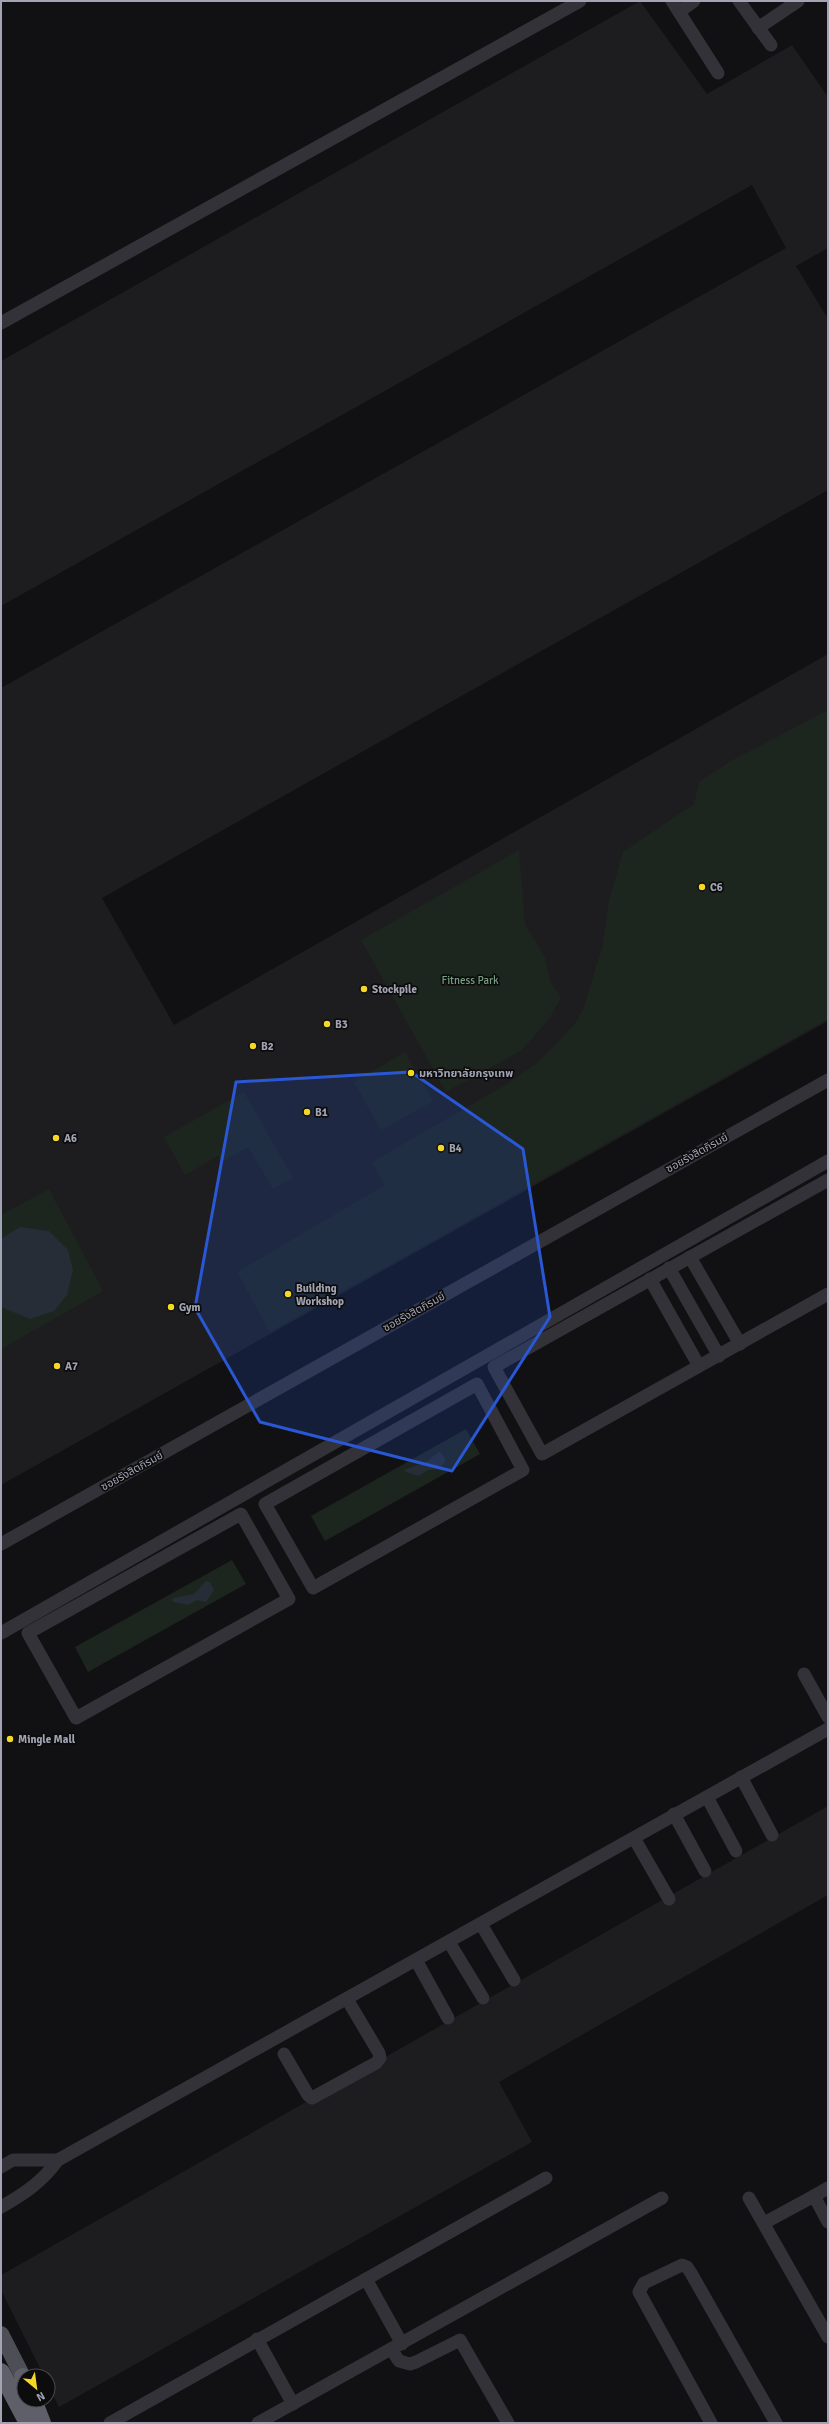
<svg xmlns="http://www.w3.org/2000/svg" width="829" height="2424" viewBox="0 0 829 2424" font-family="Signika,'Noto Sans Thai',sans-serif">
	<rect width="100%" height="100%" fill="#111113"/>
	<g fill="#1d1d20">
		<path d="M640,1L707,94L792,45L828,97V248L796,266L828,319V490L102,898L174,1025L828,654V1021L1,1485V688L786,248L752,185L1,606V361Z"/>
		<path d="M828,1806V1895L499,2082L532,2142L59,2407L48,2385V2376H44L1,2290V2275Z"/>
	</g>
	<g fill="#1d251f">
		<path d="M828,710V1019L270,1332L237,1272L385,1185L372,1162L507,1084L538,1062L574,1025L583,1010L603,944L609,900L623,852L694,804L699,782L731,761Z"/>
		<path d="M519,850L525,924L545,957L550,981L561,998L549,1019L521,1051L446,1092L361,940Z"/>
		<path d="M405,1052L433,1101L381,1130L354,1082Z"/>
		<path d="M244,1092L293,1178L273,1189L248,1147L222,1162L218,1156L185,1175L164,1137Z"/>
		<path d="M49,1189L103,1291L1,1349V1215Z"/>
		<path d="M466,1429L480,1454L325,1541L311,1516Z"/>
		<path d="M232,1560L246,1584L88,1672L75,1647Z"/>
	</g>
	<g fill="#272d36">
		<path d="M20,1227L49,1231L68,1250L73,1270L67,1295L54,1311L30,1319L1,1307V1239Z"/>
		<path d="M440,1451L446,1460L439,1469L428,1470L419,1476L406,1472L404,1470L426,1462Z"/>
		<path d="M206,1581L210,1582L214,1590L206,1602L197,1600L188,1605L173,1602L172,1600L174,1598L194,1594Z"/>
	</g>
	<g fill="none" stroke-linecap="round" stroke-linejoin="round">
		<g stroke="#323238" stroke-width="13">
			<path d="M672,1L718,73"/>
			<path d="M739,1L771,45"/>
			<path d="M679,12L694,1"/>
			<path d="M758,28L798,1"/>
			<path d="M1,323L580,1"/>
			<path d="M828,1180L494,1367L542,1454L828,1294"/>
			<path d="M690,1257L740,1344"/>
			<path d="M669,1268L719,1356"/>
			<path d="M650,1279L699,1366"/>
			<path d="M477,1384L523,1470L313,1588L265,1504Z"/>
			<path d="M241,1514L289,1599L76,1718L28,1633Z"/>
			<path d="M1,1544L828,1080"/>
			<path d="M1,1633L828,1161"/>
			<path d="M804,1674L828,1717"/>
			<path d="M741,1777L772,1835"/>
			<path d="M707,1797L736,1851"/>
			<path d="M674,1814L705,1871"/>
			<path d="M634,1838L669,1899"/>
			<path d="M481,1924L514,1980"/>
			<path d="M449,1942L483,1998"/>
			<path d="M416,1960L448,2018"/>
			<path d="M284,2054L308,2095L312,2098L376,2063L380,2058L379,2053L347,1999"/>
			<path d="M1,2167L13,2160H58"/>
			<path d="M814,2196L828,2188"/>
			<path d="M749,2198L828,2337"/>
			<path d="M1,2207C24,2194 42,2182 58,2160L828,1729"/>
			<path d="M764,2223L814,2196L828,2222"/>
			<path d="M366,2279L402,2344"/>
			<path d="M257,2339L293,2404"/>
			<path d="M391,2349L399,2361L410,2364L416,2362L460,2340L508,2423"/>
			<path d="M110,2423L546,2178"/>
			<path d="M258,2423L662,2198"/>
			<path d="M711,2423L639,2292L644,2283L682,2265L687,2267L691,2273L776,2423"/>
		</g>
		<path stroke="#4e4e57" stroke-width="16" d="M1,2334L24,2379"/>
		<g stroke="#5e5f69" stroke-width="18">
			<path d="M1,2372L28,2423"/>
			<path d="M23,2377L24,2380"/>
			<path d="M33,2400L42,2423"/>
		</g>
	</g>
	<path fill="#2a57d4" fill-opacity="0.2" stroke="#2a57d4" stroke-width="3" stroke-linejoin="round" d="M411,1072L523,1149L550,1317L452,1471L260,1422L195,1308L236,1082Z"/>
	<g fill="#f5d726" stroke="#0c0c0d" stroke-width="1.5">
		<circle cx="702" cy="887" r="4"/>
		<circle cx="364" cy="989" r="4"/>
		<circle cx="327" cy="1024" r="4"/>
		<circle cx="253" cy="1046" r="4"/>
		<circle cx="411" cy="1073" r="4"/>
		<circle cx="307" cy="1112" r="4"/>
		<circle cx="56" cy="1138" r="4"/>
		<circle cx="441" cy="1148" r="4"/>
		<circle cx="288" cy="1294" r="4"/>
		<circle cx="171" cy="1307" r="4"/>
		<circle cx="57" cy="1366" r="4"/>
		<circle cx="10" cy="1739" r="4"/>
	</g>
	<g text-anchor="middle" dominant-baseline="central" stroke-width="3.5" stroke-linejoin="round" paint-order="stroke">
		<g font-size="11" font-weight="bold" fill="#a2a4b4" stroke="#0c0c0d" text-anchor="start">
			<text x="710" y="887">C6</text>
			<text x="372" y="989">Stockpile</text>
			<text x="335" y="1024">B3</text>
			<text x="261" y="1046">B2</text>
			<text x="419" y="1073">มหาวิทยาลัยกรุงเทพ</text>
			<text x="315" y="1112">B1</text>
			<text x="64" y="1138">A6</text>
			<text x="449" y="1148">B4</text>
			<text x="296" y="1288">Building<tspan x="296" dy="13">Workshop</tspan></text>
			<text x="179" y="1307">Gym</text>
			<text x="65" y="1366">A7</text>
			<text x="18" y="1739">Mingle Mall</text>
		</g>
		<g font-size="11" fill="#789f82" stroke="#0c0c0d">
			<text x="470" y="980">Fitness Park</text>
		</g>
		<g font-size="11" fill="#a2a4b4" stroke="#0c0c0d">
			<text transform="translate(697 1153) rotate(-29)">ซอยรังสิตภิรมย์</text>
			<text transform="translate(414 1312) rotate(-29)">ซอยรังสิตภิรมย์</text>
			<text transform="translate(132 1471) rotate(-29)">ซอยรังสิตภิรมย์</text>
		</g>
	</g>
	<rect width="829" height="2424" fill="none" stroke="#a2a4b4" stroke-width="4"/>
	<g transform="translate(36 2388) rotate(151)"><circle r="19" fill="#0c0c0d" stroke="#484950"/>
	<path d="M0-3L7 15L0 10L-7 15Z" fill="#f5d726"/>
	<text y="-6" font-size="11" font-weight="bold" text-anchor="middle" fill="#a2a4b4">N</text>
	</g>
</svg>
